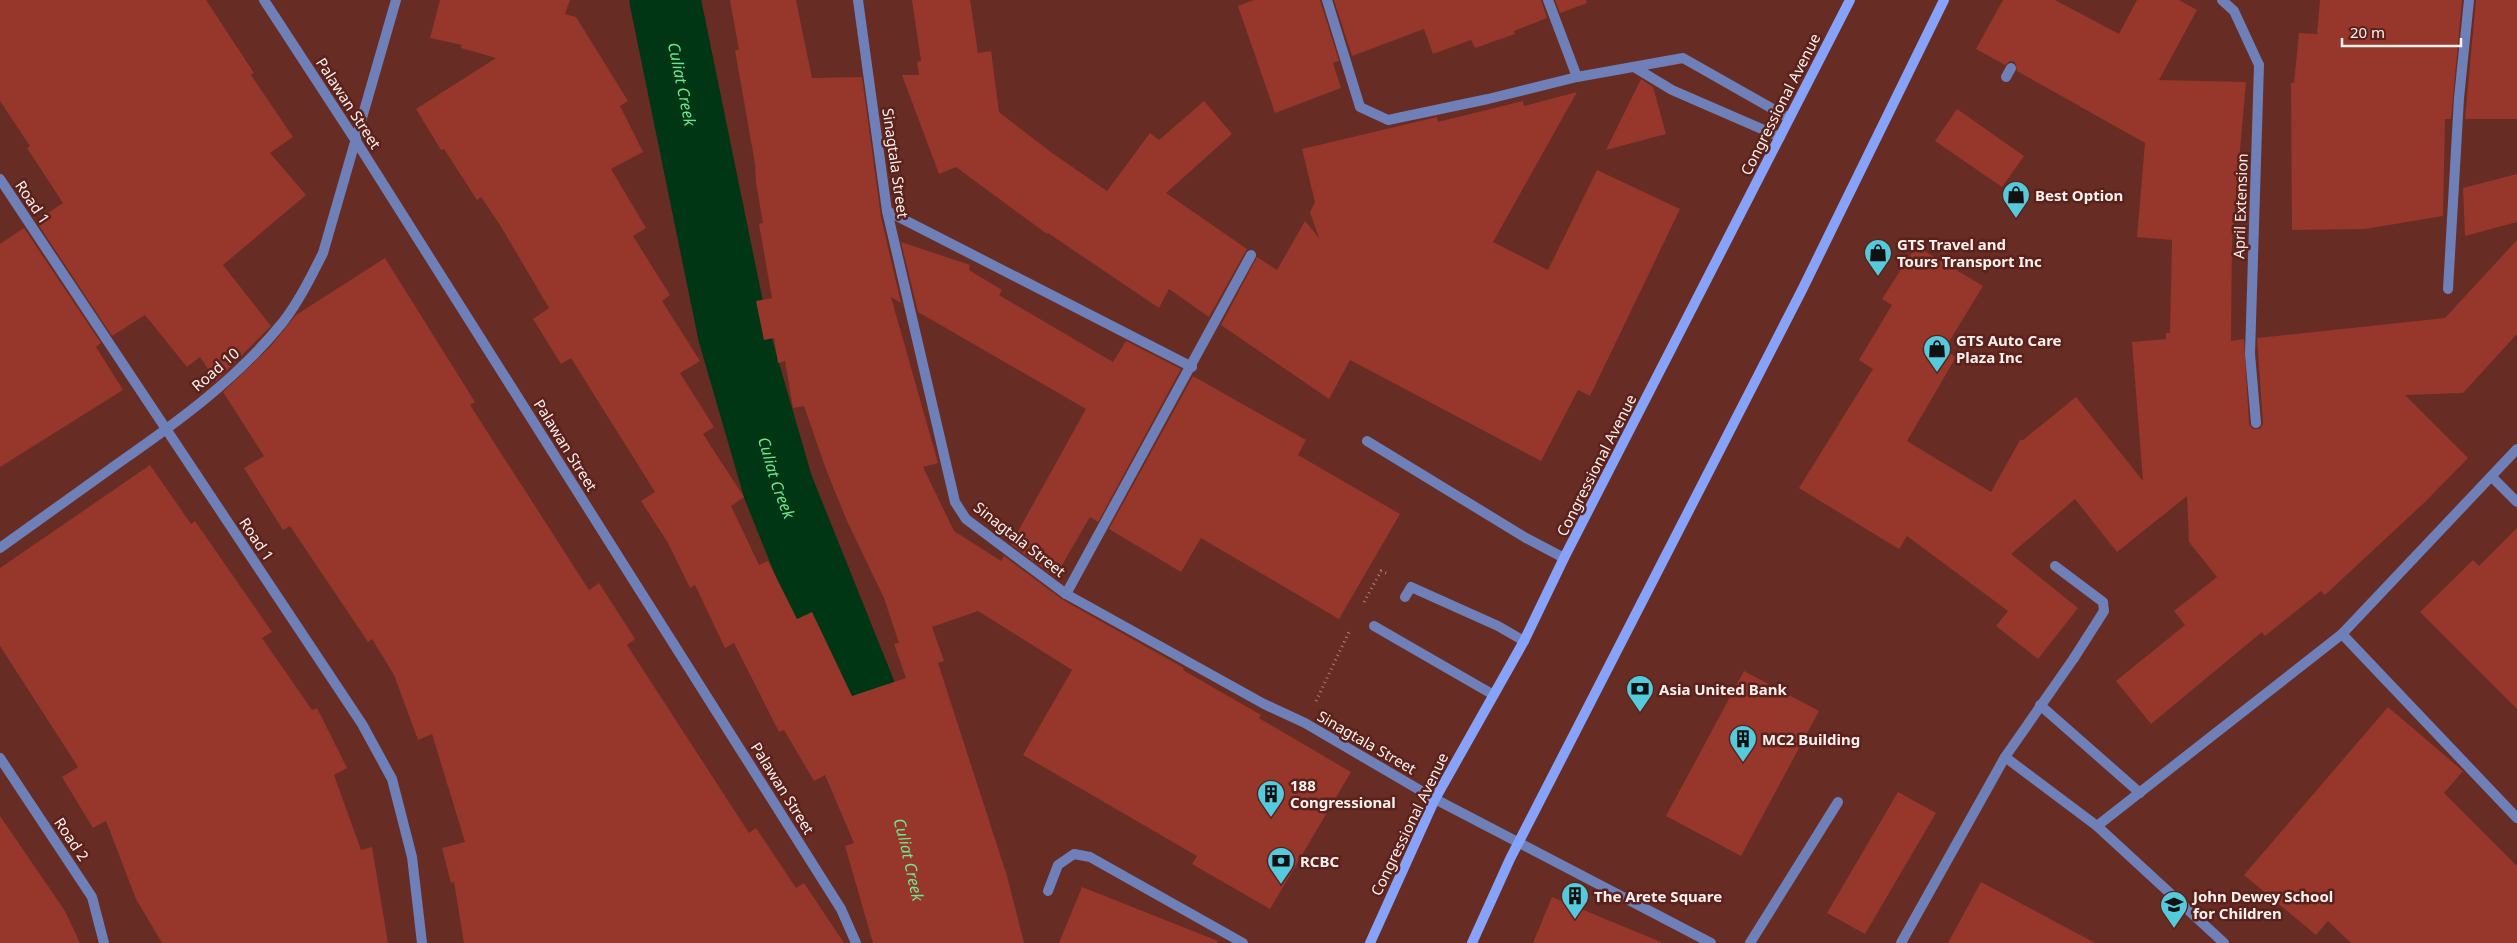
<svg xmlns="http://www.w3.org/2000/svg" width="2517" height="943" viewBox="0 0 2517 943" font-family="'Noto Sans',sans-serif">
	<rect width="100%" height="100%" fill="#672c24"/>
	<g fill="none" stroke-linecap="round" stroke-linejoin="round">
		<path stroke="#003614" stroke-width="71" id="s1" d="M665,0L733,332L778,487L874,726L905,840L928,943"/>
	</g>
	<g fill="#97362a">
		<path d="M0,0H206L254,73L251,75L293,137L270,153L306,195L223,265L271,326L216,381L200,357L187,367L145,315L112,336L36,221L63,203L27,148L30,146L0,101Z"/>
		<path d="M440,0H570L565,14L576,17L628,101L620,106L643,152L611,169L646,228L633,236L670,295L662,301L700,361L680,373L714,427L703,434L744,497L731,506L759,565L768,561L797,619L812,612L852,696L906,678L894,644L899,643L884,598L847,521L827,472L804,406L793,408L785,361L778,363L774,338L764,340L756,301L772,298L759,224L763,223L756,183L755,164L735,50H739L730,0H796L812,78L862,77L881,217L901,303L891,297L938,463L923,467L954,531L1001,561L1004,556L1063,600L1184,668L1183,670L1261,715L1259,718L1351,772L1270,909L1192,864L1197,856L1023,755L1072,670L978,611L932,627L944,661L938,663L1007,876L1024,943H873L845,846L854,843L825,775L814,781L784,730L779,732L734,643L725,648L695,585L690,588L668,543L641,501L655,492L571,358L561,364L533,319L549,308L500,225L481,197L477,200L444,149L441,150L416,109L496,58L461,48L462,45L430,38Z"/>
		<path d="M912,0H970L978,53L991,51L999,112L1052,153L1107,191L1150,133L1159,140L1204,101L1232,134L1166,193L1247,249L1209,317L1169,289L1159,308L1048,233L1047,234L956,167L939,174L902,75H919L917,62L921,61Z"/>
		<path d="M1254,0H1320L1339,61L1333,63L1341,88L1275,113L1238,6Z"/>
		<path d="M1334,0H1541L1547,18L1514,31L1515,34L1475,48L1471,40L1433,54L1424,29L1352,56Z"/>
		<path d="M1555,0H1586L1587,3L1560,13Z"/>
		<path d="M2003,0H2055L2119,34L2137,0H2179L2197,10L2159,80L2246,82L2232,241L2231,341L2244,339L2249,424L2253,429H2260L2263,423L2257,338L2445,318L2517,240V334L2463,393L2405,395L2468,458L2425,502L2325,595L2321,591L2265,636L2262,632L2151,724L2116,681L2185,625L2174,611L2217,577L2189,542L2187,496L2117,552L2075,499L2011,554L2078,608L2038,659L1996,626L2008,611L1907,536L1899,549L1799,488L1873,369L1859,360L1892,305L1882,299L1916,246L1983,286L1944,350L1956,357L1907,441L1991,492L2020,440H2023L2076,397L2143,481L2132,342L2166,339V333H2170L2172,240L2137,237L2145,143L2017,71L2015,62L2010,61L2005,65L1976,49Z"/>
		<path d="M2320,0H2462L2451,119H2445L2443,216L2365,229L2292,230L2291,83H2294L2299,33L2317,34Z"/>
		<path d="M2476,0H2517V119H2465Z"/>
		<path d="M1641,79L1653,87L1666,134L1606,150Z"/>
		<path d="M1577,92L1493,242L1548,270L1597,170L1680,209L1590,396L1578,390L1541,461L1350,360L1329,399L1221,325L1257,257L1277,270L1305,221L1319,238L1310,212L1315,202L1302,149L1437,117L1438,122L1523,101L1524,106Z"/>
		<path d="M1957,109L2024,156L2002,187L1935,141Z"/>
		<path d="M2517,174V222L2465,236L2463,188Z"/>
		<path d="M24,228L101,343L96,347L123,390L0,467V244Z"/>
		<path d="M901,242L970,265L969,270L1002,290L999,295L1113,362L1126,341L1181,369L1098,522L1090,517L1055,577L1011,544L1086,409L918,312Z"/>
		<path d="M385,258L475,402L470,405L589,590L599,583L635,639L627,645L749,833L756,828L796,888L804,883L844,943H464L454,882L451,883L442,848L465,842L432,734L418,740L394,675L372,639L368,642L290,526L283,530L244,468L264,456L223,392L270,347L296,315Z"/>
		<path d="M1193,376L1306,440L1298,455L1400,514L1339,619L1201,538L1181,572L1109,529Z"/>
		<path d="M150,465L191,524L195,521L272,632L262,638L312,710L317,708L347,768L334,775L361,850L372,847L388,943H162L136,899L106,821L93,828L62,777L78,767L0,646V568Z"/>
		<path d="M2517,528V709L2420,612L2473,560L2479,566Z"/>
		<path d="M1744,671L1819,711L1741,856L1666,816Z"/>
		<path d="M2388,707L2463,771L2444,793L2517,866V943H2351L2328,921L2316,935L2244,875Z"/>
		<path d="M1898,792L1936,813L1865,934L1827,913Z"/>
		<path d="M0,816L65,911L80,943H0Z"/>
		<path d="M1981,882L2095,943H1948Z"/>
		<path d="M1082,887L1218,941L1217,943H1059Z"/>
		<path d="M1552,897L1661,942V943H1533Z"/>
	</g>
	<g fill="none" stroke-linecap="round" stroke-linejoin="round">
		<g stroke="#a98580" stroke-width="3" stroke-dasharray="1 4" stroke-linecap="butt">
			<path d="M1364,602L1381,571L1388,574"/>
			<path d="M1316,701L1349,632"/>
		</g>
		<g stroke="#6e80b7" stroke-width="10">
			<path d="M1327,0L1360,107L1388,120L1488,99L1577,77L1683,58L1789,118"/>
			<path d="M1548,0L1577,77"/>
			<path d="M1634,67L1672,90L1780,137"/>
			<path d="M2006,77L2011,68"/>
			<path d="M2448,289L2459,98L2469,0"/>
			<path d="M2256,423L2250,354L2259,65"/>
			<path d="M1367,441L1526,538L1564,558"/>
			<path d="M2055,566L2103,602L2104,611L2074,658"/>
			<path d="M1405,597L1411,587L1498,626L1524,641"/>
			<path d="M1374,626L1492,694"/>
			<path d="M1048,891L1058,865L1074,854L1090,857L1243,943"/>
			<path d="M1750,943L1838,802"/>
		</g>
		<g stroke="#6e80b7" stroke-width="10">
			<path d="M264,0L356,141L841,909L856,943"/>
			<path d="M858,0L887,211L955,502L966,519L1066,594L1264,704L1305,723L1435,799L1711,943"/>
			<path d="M2222,0L2234,11L2259,65"/>
			<path d="M0,179L362,724L392,779L412,857L422,943"/>
			<path d="M887,211L1192,367"/>
			<path d="M2492,477L2517,502"/>
			<path d="M0,548C40,519 80,491 120,462C179,421 238,378 283,322C299,301 311,277 323,253L396,0"/>
			<path d="M1066,594L1251,255"/>
			<path d="M2342,634L2517,818"/>
			<path d="M2040,705L2140,793"/>
			<path d="M2005,757L2097,826L2224,943"/>
			<path d="M0,758L92,897L104,943"/>
			<path d="M2097,826L2342,634L2517,449"/>
			<path d="M1901,943L2005,757L2074,658"/>
		</g>
		<g stroke="#87a2f9" stroke-width="10">
			<path d="M1370,943L1435,799L1524,641L1564,558L1850,0"/>
			<path d="M1472,943L1510,859L1802,290L1944,0"/>
		</g>
	</g>
	<defs>
		<symbol id="shop-pin" viewBox="-11 -11 22 30"><path d="M0 17L-7.5 6A9.5 9.5 0 1 1 7.5 6Z" fill="#54cadd" stroke="#5b211a"/><path d="M-5-2.5h2.3a2.7 3.5 0 0 1 5.4 0H5L5.5 6h-11ZM-1.5-2.5h3a1.5 2.3 0 0 0-3 0Z" fill="#111"/></symbol>
		<symbol id="bank-pin" viewBox="-11 -11 22 30"><path d="M0 17L-7.5 6A9.5 9.5 0 1 1 7.5 6Z" fill="#54cadd" stroke="#5b211a"/><path d="M-6-4H6V4H-6ZM0-2.3a2.3 2.3 0 1 0 0 4.6a2.3 2.3 0 1 0 0-4.6Z" fill="#111"/></symbol>
		<symbol id="building-pin" viewBox="-11 -11 22 30"><path d="M0 17L-7.5 6A9.5 9.5 0 1 1 7.5 6Z" fill="#54cadd" stroke="#5b211a"/><path d="M-4-6H4V6H1V3H-1V6H-4ZM-2.5-4.3h1.7v1.8h-1.7ZM.8-4.3h1.7v1.8H.8ZM-2.5-1h1.7V.8h-1.7ZM.8-1h1.7V.8H.8Z" fill="#111"/></symbol>
		<symbol id="school-pin" viewBox="-11 -11 22 30"><path d="M0 17L-7.5 6A9.5 9.5 0 1 1 7.5 6Z" fill="#54cadd" stroke="#5b211a"/><path d="M0-5L7-2L0 1L-7-2ZM-4 1L0 2.5L4 1V4Q0 6-4 4Z" fill="#111"/></symbol>
	</defs>
	<g fill-rule="evenodd">
		<use href="#shop-pin" x="2000" y="179" width="32" height="43"/>
		<use href="#shop-pin" x="1862" y="237" width="32" height="43"/>
		<use href="#shop-pin" x="1921" y="333" width="32" height="43"/>
		<use href="#bank-pin" x="1624" y="673" width="32" height="43"/>
		<use href="#building-pin" x="1727" y="723" width="32" height="43"/>
		<use href="#building-pin" x="1255" y="778" width="32" height="43"/>
		<use href="#bank-pin" x="1265" y="845" width="32" height="43"/>
		<use href="#building-pin" x="1559" y="880" width="32" height="43"/>
		<use href="#school-pin" x="2158" y="889" width="32" height="43"/>
	</g>
	<g text-anchor="middle" dominant-baseline="central" stroke-width="5" stroke-linejoin="round" paint-order="stroke">
		<g font-size="15" fill="#f9f2f0" stroke="#5b211a">
			<text transform="translate(349 103) rotate(57)">Palawan Street</text>
			<text transform="translate(1780 104) rotate(-63)">Congressional Avenue</text>
			<text transform="translate(896 163) rotate(82)">Sinagtala Street</text>
			<text transform="translate(33 202) rotate(56)">Road 1</text>
			<text transform="translate(2240 206) rotate(-88)">April Extension</text>
			<text transform="translate(215 369) rotate(-41)">Road 10</text>
			<text transform="translate(566 445) rotate(58)">Palawan Street</text>
			<text transform="translate(1596 465) rotate(-63)">Congressional Avenue</text>
			<text transform="translate(257 539) rotate(56)">Road 1</text>
			<text transform="translate(1020 539) rotate(38)">Sinagtala Street</text>
			<text transform="translate(1367 742) rotate(30)">Sinagtala Street</text>
			<text transform="translate(783 788) rotate(58)">Palawan Street</text>
			<text transform="translate(1409 824) rotate(-64)">Congressional Avenue</text>
			<text transform="translate(72 839) rotate(56)">Road 2</text>
		</g>
		<g font-size="15" font-weight="bold" fill="#f9f2f0" stroke="#5b211a" text-anchor="start">
			<text x="2035" y="195">Best Option</text>
			<text x="1897" y="244">GTS Travel and<tspan x="1897" dy="17">Tours Transport Inc</tspan></text>
			<text x="1956" y="340">GTS Auto Care<tspan x="1956" dy="17">Plaza Inc</tspan></text>
			<text x="1659" y="689">Asia United Bank</text>
			<text x="1762" y="739">MC2 Building</text>
			<text x="1290" y="785">188<tspan x="1290" dy="17">Congressional</tspan></text>
			<text x="1300" y="861">RCBC</text>
			<text x="1594" y="896">The Arete Square</text>
			<text x="2193" y="896">John Dewey School<tspan x="2193" dy="17">for Children</tspan></text>
		</g>
		<g font-size="16" font-style="italic" fill="#70e68e" stroke="#5b211a">
			<text stroke="none"><textPath href="#s1" startOffset="86">Culiat Creek</textPath></text>
			<text stroke="none"><textPath href="#s1" startOffset="491">Culiat Creek</textPath></text>
			<text stroke="none"><textPath href="#s1" startOffset="896">Culiat Creek</textPath></text>
		</g>
	</g>
	<path d="M2342 38v8h119v-8" fill="none" stroke="#f9f2f0" stroke-width="2.5"/>
	<text x="2350" y="38" font-size="15" fill="#f9f2f0" stroke="#5b211a" stroke-width="4" paint-order="stroke">20 m</text>
</svg>
